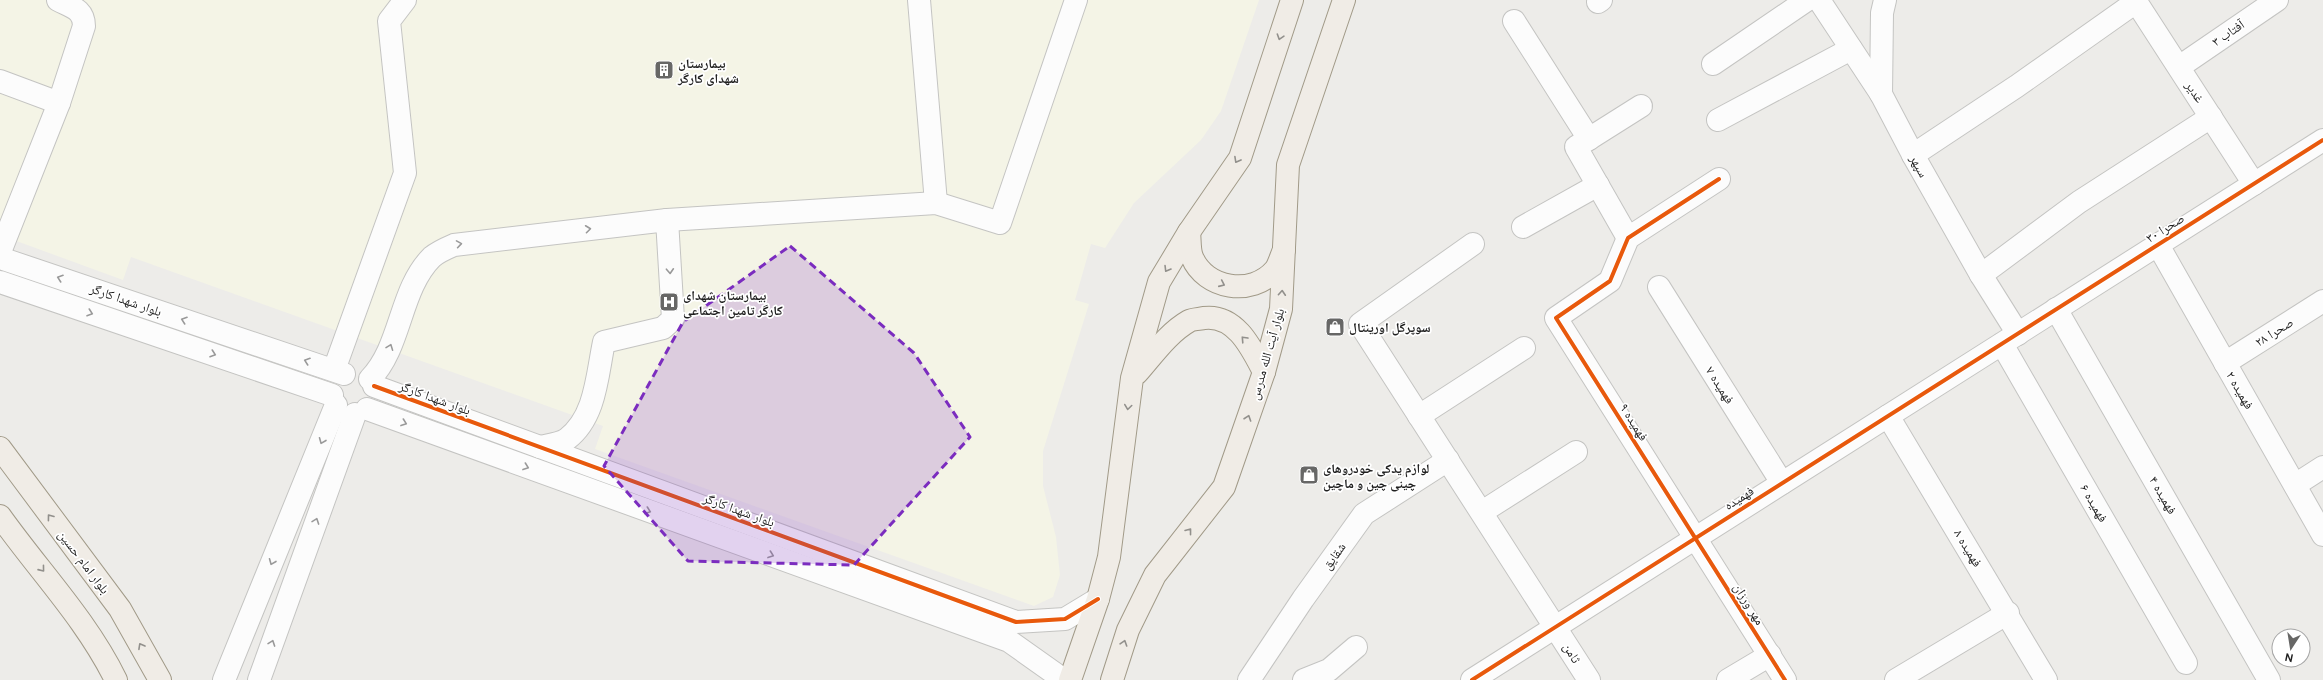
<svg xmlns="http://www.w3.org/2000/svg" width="2323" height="680" viewBox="0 0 2323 680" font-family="'DM Sans','Noto Naskh Arabic',sans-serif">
	<rect width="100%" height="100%" fill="#edece9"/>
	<path fill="#f4f4e6" d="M0,0H1259L1221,111L1201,140L1134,203L1105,248L1091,244L1075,300L1089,304L1043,451V486L1056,537L1060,575L1053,597L1034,606L595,449L603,426L131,257L123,280L0,235Z"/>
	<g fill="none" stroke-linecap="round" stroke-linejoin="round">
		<defs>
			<g id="minor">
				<path d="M919,0L936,203"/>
				<path d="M1819,0L1881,94L1913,155L1981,275L2018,334"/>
				<path d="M2135,0L2254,184"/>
				<path d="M1598,2L1601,0"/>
				<path d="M1514,21L1589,139"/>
				<path d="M1713,64L1807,0"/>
				<path d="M2179,67L2277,0"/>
				<path d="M0,81L59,103"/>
				<path d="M1881,94L1882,13L1885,0"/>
				<path d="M1718,120L1851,49"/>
				<path d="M1913,155L2017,86L2136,2"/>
				<path d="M1719,179L1628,238L1610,281L1556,318L1785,680"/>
				<path d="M667,220L936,203L1000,223L1076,0"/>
				<path d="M1523,227L1598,185"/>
				<path d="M1628,238L1576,147L1641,106"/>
				<path d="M1473,244L1360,324L1589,680"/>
				<path d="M2158,245L2323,535"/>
				<path d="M0,252L59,103L84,26C84,9 71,7 58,0"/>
				<path d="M0,258L344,374"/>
				<path d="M1981,275L2079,202L2211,117"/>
				<path d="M0,282L332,395"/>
				<path d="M1659,287L1782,483"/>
				<path d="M2056,309L2269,680"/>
				<path d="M2002,344L2186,663"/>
				<path d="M2225,363L2323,301"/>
				<path d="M334,370L405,173L389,21L405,0"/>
				<path d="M370,379C402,346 399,290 432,257C438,252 447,248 454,245L667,220L673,319L663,328L604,342C597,375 596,417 567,439C560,444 548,445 540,447"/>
				<path d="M374,386L1016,622L1065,619L1098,599"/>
				<path d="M367,409L1009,641L1064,680"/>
				<path d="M1419,416L1524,348"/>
				<path d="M1888,416L2046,680"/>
				<path d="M2295,485L2323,467"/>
				<path d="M1482,512L1576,452"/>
				<path d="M224,680L336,405"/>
				<path d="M259,680L355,414"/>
				<path d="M1249,680L1303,599L1364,514L1448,460"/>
				<path d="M1304,680L1329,670L1356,647"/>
				<path d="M1472,680L2323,140"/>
				<path d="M1728,680L1770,655"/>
				<path d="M1896,680L2008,613"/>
			</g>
			<g id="major">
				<path d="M1189,232C1190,239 1189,250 1192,257C1205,289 1252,297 1275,270C1279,265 1281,256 1284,250"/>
				<path d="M1137,373C1153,355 1168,333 1189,321C1193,319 1200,319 1204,318C1236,314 1252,349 1264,372"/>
				<path d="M0,448L120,609L160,680"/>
				<path d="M0,516C39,571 86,619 116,680"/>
				<path d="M1070,680L1098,599L1109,557L1132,378L1159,282L1189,232L1240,158L1292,0"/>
				<path d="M1112,680L1128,630L1155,575L1224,487L1264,372L1281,309L1288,165L1344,0"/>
			</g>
		</defs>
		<use href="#minor" stroke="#c4c4c2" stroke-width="24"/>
		<use href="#major" stroke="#a19a88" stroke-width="24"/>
		<use href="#minor" stroke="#fcfcfc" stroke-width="22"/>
		<use href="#major" stroke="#f0ece6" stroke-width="22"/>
		<defs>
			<g id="cycleway">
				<path d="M1719,179L1628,238L1610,281L1556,318L1785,680"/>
				<path d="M374,386L1016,622L1065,619L1098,599"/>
				<path d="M1472,680L2323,140"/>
			</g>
		</defs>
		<use href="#cycleway" stroke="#fff" stroke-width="6"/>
		<use href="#cycleway" stroke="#e8590c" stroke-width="4"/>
	</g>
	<defs><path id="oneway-chevron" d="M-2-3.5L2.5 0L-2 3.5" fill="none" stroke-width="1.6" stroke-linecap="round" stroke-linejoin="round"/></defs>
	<g stroke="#92908c">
		<use href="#oneway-chevron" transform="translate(1280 37) rotate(108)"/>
		<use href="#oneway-chevron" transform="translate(1237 160) rotate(119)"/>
		<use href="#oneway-chevron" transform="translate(1167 269) rotate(121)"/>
		<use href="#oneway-chevron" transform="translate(1222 284) rotate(24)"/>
		<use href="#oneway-chevron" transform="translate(1282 293) rotate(-86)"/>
		<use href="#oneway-chevron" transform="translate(1244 339) rotate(-133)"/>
		<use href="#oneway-chevron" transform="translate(1128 407) rotate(98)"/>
		<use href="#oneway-chevron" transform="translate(1248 418) rotate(-71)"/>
		<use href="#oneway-chevron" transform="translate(50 517) rotate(-127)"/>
		<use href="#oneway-chevron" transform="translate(1189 531) rotate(-52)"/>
		<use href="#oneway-chevron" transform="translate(42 569) rotate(51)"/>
		<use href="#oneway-chevron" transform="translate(1124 643) rotate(-72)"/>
		<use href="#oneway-chevron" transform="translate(141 646) rotate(-119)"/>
	</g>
	<g stroke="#999">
		<use href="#oneway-chevron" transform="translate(588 229) rotate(-7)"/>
		<use href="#oneway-chevron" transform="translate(459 244) rotate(-9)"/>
		<use href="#oneway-chevron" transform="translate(670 271) rotate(87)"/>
		<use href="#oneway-chevron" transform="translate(60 278) rotate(-161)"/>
		<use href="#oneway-chevron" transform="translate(90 313) rotate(19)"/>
		<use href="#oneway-chevron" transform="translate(184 320) rotate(-161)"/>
		<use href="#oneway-chevron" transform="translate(390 347) rotate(-69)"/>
		<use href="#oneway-chevron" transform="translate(213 354) rotate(19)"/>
		<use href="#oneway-chevron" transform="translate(307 361) rotate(-161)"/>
		<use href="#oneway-chevron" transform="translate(404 423) rotate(20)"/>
		<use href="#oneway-chevron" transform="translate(322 441) rotate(112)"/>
		<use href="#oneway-chevron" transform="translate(526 467) rotate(20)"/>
		<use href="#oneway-chevron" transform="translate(648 511) rotate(20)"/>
		<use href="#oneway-chevron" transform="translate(316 521) rotate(-70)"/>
		<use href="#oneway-chevron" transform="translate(771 555) rotate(20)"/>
		<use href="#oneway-chevron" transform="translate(272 562) rotate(112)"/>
		<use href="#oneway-chevron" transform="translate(272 643) rotate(-70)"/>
	</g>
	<path fill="#7b2cbf" fill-opacity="0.2" stroke="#7b2cbf" stroke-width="3" stroke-dasharray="8 5" stroke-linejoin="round" d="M790,246L914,353L970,437L854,565L688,561L604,466L683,322Z"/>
	<defs>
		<symbol id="building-square" viewBox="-11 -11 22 22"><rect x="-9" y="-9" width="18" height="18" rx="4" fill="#676766" stroke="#fff"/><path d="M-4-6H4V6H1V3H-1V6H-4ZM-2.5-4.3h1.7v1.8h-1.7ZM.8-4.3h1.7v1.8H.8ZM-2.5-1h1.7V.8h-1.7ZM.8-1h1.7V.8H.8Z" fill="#fff"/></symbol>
		<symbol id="hospital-square" viewBox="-11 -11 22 22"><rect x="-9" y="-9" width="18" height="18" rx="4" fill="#676766" stroke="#fff"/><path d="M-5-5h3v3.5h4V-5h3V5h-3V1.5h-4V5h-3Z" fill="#fff"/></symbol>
		<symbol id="shop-square" viewBox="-11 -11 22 22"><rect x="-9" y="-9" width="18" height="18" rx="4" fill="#676766" stroke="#fff"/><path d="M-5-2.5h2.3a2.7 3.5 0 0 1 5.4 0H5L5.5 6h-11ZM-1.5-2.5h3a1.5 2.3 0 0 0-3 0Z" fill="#fff"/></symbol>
	</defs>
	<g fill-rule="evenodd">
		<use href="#building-square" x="653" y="59" width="22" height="22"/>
		<use href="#hospital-square" x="658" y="291" width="22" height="22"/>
		<use href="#shop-square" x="1324" y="316" width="22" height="22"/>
		<use href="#shop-square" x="1298" y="464" width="22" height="22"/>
	</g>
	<g text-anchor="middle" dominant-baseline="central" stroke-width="3.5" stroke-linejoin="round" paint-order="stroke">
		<g font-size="13" fill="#1f1f1f" stroke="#fff">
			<text transform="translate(2228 33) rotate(-34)">آفتاب ۳</text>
			<text transform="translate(2195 92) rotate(57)">غدیر</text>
			<text transform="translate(1919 166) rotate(61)">سپهر</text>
			<text transform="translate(2165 228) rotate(-32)">صحرا ۳۰</text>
			<text transform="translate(126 300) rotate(19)">بلوار شهدا کارگر</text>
			<text transform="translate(2274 332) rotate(-32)">صحرا ۲۸</text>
			<text transform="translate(1267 354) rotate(-74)">بلوار آیت الله مدرس</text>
			<text transform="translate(1720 385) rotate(58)">فهمیده ۷</text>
			<text transform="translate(2240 390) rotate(60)">فهمیده ۲</text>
			<text transform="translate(435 398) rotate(20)">بلوار شهدا کارگر</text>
			<text transform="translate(1634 422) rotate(58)">فهمیده ۹</text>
			<text transform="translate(2163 495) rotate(60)">فهمیده ۴</text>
			<text transform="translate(1739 498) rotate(-32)">فهمیده</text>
			<text transform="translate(2094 503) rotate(60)">فهمیده ۶</text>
			<text transform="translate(739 510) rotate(20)">بلوار شهدا کارگر</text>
			<text transform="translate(1968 548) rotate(59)">فهمیده ۸</text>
			<text transform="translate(1334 556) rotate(-54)">شقایق</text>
			<text transform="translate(84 562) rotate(53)">بلوار امام حسین</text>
			<text transform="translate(1749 604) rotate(58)">مهر ورزان</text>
			<text transform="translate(1572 653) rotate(59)">ثامن</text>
		</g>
		<g font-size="13" font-weight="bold" fill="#1f1f1f" stroke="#fff" text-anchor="start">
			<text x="678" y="63">بیمارستان<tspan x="678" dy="15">شهدای کارگر</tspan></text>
			<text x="683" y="295">بیمارستان شهدای<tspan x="683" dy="15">کارگر تامین اجتماعی</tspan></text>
			<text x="1349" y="327">سوپرگل اورینتال</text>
			<text x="1323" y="468">لوازم یدکی خودروهای<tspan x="1323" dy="15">چینی چین و ماچین</tspan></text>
		</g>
	</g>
	<g transform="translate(2291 648) rotate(192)"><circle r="19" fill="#ffffff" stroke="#a5a5a5"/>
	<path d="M0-3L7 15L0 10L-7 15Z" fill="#676766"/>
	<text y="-6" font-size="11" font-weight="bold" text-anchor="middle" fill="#1f1f1f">N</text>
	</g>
</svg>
